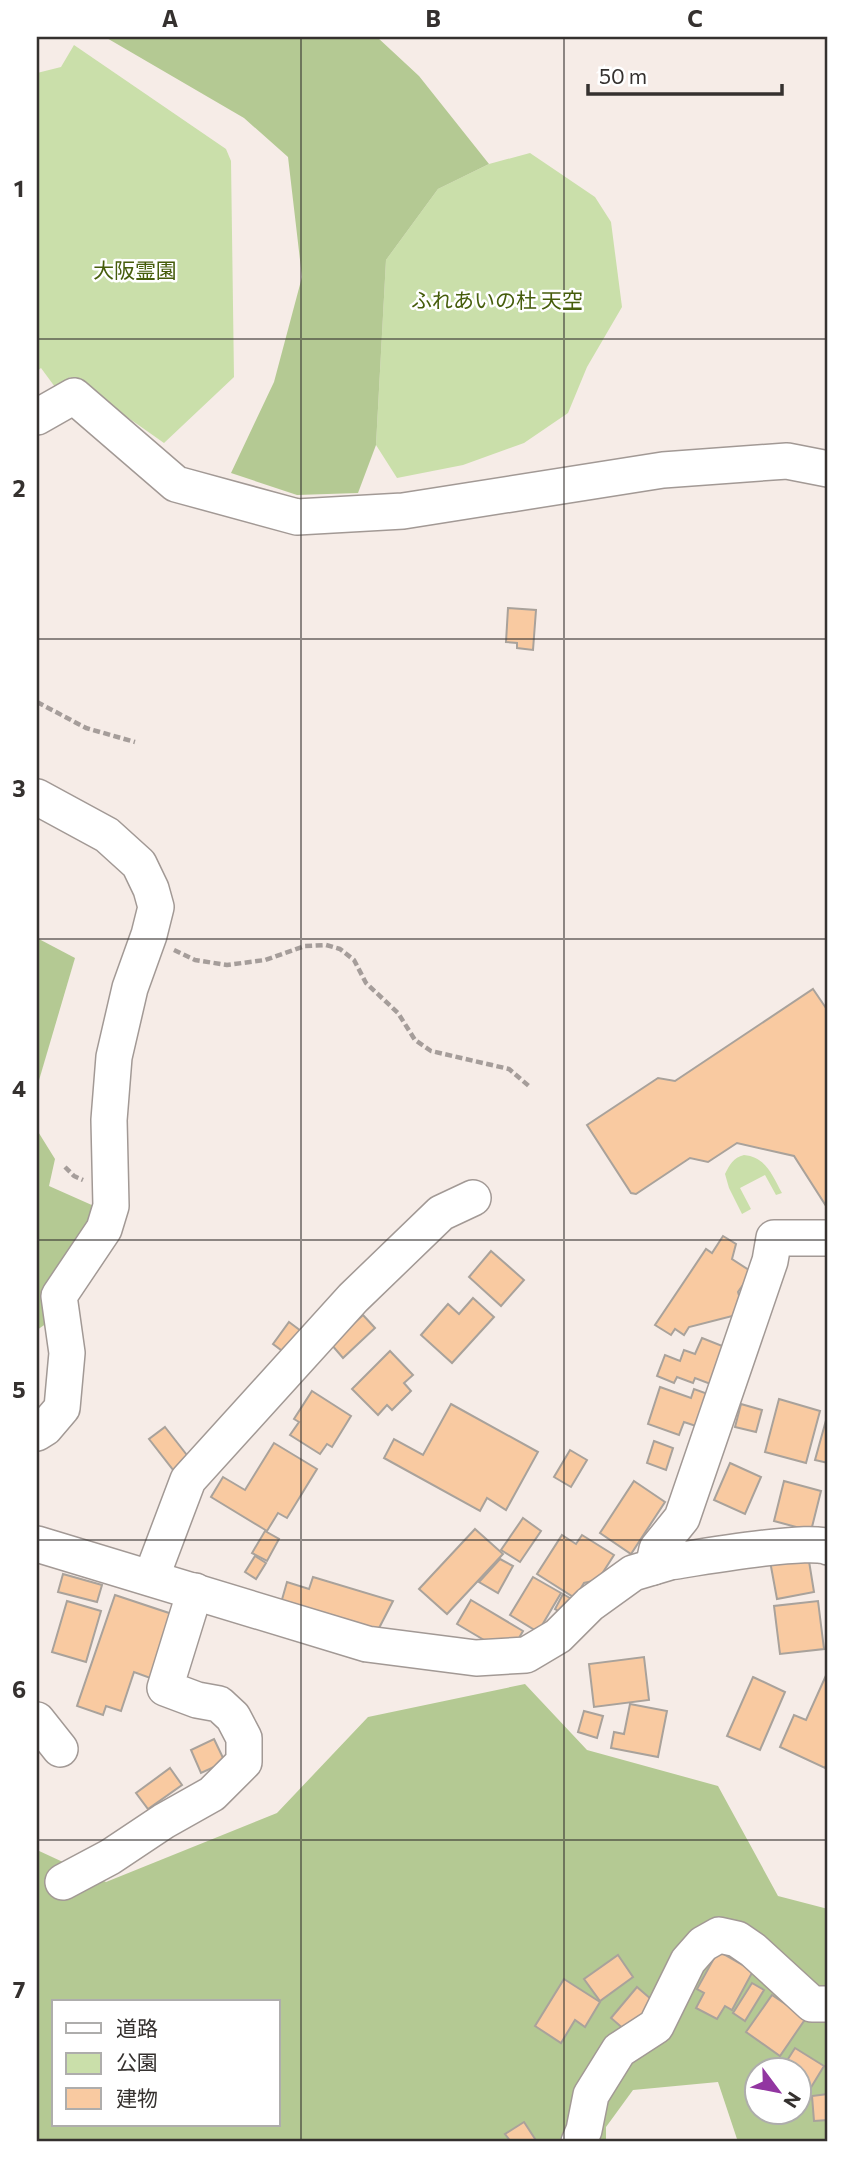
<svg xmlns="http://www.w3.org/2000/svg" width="865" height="2179" viewBox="0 0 865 2179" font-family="Commissioner,'Noto Sans JP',sans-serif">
	<rect width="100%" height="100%" fill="#f6ece7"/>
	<g fill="#cadfaa">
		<path d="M74,45L226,149L231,161L234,377L164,443L70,377L55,387L41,368L37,371V73L61,67Z"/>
		<path d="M530,153L595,197L611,222L622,307L587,367L568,413L524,443L463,465L397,478L376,445L386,260L438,189L489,164Z"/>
		<path d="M744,1155C766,1157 772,1175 782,1193L776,1195L765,1175L740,1188L751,1209L742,1214L729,1188L725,1174C730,1164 733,1158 744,1155Z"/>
	</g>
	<g fill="#b4c993" fill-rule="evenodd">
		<path d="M105,37H377L419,76L489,164L438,189L386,260L376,445L358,493L297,495L231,473L274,382L302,277L288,157L244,118Z"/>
		<path d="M37,938L75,958L37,1087Z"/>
		<path d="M37,1130L55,1159L49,1186L103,1210L50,1321L37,1330Z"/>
		<path d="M525,1684L587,1750L718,1786L778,1896L828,1909V2142H738L718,2082L633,2090L606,2127V2142H37V1850L106,1882L277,1813L368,1717ZM54,2002H278V2125H54ZM756,2070H798V2112H756Z"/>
	</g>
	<g fill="#f9caa1" stroke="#a9a29b" stroke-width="2">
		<path d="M508,608L536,610L533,650L517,648V643L506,642Z"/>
		<path d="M813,989L828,1011V1209L794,1156L737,1143L708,1162L690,1158L636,1194L631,1193L587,1125L658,1078L675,1081Z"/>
		<path d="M723,1236L736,1244L732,1259L752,1272L738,1292L744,1313L689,1327L684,1335L675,1329L671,1335L655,1325L706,1249L712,1253Z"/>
		<path d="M491,1251L524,1280L501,1306L469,1277Z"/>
		<path d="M473,1298L494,1317L452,1363L421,1335L448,1304L459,1314Z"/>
		<path d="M363,1315L375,1328L343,1358L331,1344Z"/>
		<path d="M289,1322L305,1334L289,1356L273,1344Z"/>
		<path d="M702,1338L735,1351L721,1388L695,1378L693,1383L677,1377L674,1383L657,1376L665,1355L680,1361L684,1350L695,1354Z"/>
		<path d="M390,1351L413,1375L404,1383L411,1391L392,1410L387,1405L378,1415L352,1389Z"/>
		<path d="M660,1387L691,1398L694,1389L719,1398L708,1430L684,1422L679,1435L648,1424Z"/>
		<path d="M312,1391L351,1416L332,1447L327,1444L320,1454L290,1435L299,1422L294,1419Z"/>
		<path d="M779,1399L820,1411L806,1463L765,1452Z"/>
		<path d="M451,1404L538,1452L506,1510L487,1498L480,1511L384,1458L394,1439L423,1455Z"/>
		<path d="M741,1404L762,1410L756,1432L735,1427Z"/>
		<path d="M828,1413V1463L815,1460Z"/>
		<path d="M165,1427L190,1459L174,1471L149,1439Z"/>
		<path d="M654,1441L673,1448L666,1470L647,1463Z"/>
		<path d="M274,1443L317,1469L287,1518L278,1513L267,1531L211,1497L223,1477L245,1490Z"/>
		<path d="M570,1450L587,1460L571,1487L554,1477Z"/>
		<path d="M730,1463L761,1477L745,1514L714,1500Z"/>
		<path d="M634,1481L665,1502L631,1554L600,1533Z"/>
		<path d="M784,1481L821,1491L811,1531L774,1521Z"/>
		<path d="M523,1518L541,1531L520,1562L501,1550Z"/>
		<path d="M475,1529L503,1554L447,1614L419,1589Z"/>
		<path d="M265,1531L279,1539L267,1561L252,1553Z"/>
		<path d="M562,1535L576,1544L582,1535L614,1555L598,1580L584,1583L575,1598L537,1574Z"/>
		<path d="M808,1555L814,1592L777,1599L770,1561Z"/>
		<path d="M255,1556L266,1563L256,1579L245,1572Z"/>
		<path d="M500,1559L513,1566L498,1593L479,1582Z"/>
		<path d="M63,1574L102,1585L97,1602L58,1592Z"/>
		<path d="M313,1577L393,1601L377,1632L281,1603L287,1582L309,1589Z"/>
		<path d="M533,1577L561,1593L538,1632L510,1615Z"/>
		<path d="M563,1594L580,1604L571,1618L555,1609Z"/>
		<path d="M115,1595L175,1615L153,1679L134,1672L121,1711L106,1706L103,1715L77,1706Z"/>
		<path d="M471,1600L523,1631L512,1650H501L457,1624Z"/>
		<path d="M67,1601L101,1611L86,1662L52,1652Z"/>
		<path d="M818,1601L824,1649L780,1654L774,1606Z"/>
		<path d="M644,1657L649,1700L594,1707L589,1664Z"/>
		<path d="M828,1671V1761L825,1768L780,1747L794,1715L806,1720Z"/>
		<path d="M753,1677L785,1692L760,1750L727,1736Z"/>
		<path d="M630,1704L667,1711L658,1757L611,1748L614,1732L624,1734Z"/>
		<path d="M584,1711L603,1716L597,1738L578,1732Z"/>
		<path d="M214,1739L225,1762L201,1773L191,1750Z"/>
		<path d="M170,1768L182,1785L148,1809L136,1793Z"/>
		<path d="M718,1951L753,1971L732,2010L725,2006L717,2019L696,2008L704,1993L697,1989Z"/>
		<path d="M618,1955L633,1977L600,2001L584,1979Z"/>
		<path d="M564,1979L600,2002L585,2027L575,2020L561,2043L535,2026Z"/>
		<path d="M752,1983L764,1990L745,2021L733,2013Z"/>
		<path d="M637,1987L659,2006L633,2037L611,2018Z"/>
		<path d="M772,1995L806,2018L780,2056L746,2032Z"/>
		<path d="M795,2048L824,2066L807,2094L798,2089V2070H781Z"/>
		<path d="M828,2094V2120L814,2121L812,2096Z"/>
		<path d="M524,2122L537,2142H511L505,2134Z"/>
	</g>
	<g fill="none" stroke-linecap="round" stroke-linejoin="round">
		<defs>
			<g id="minor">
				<path d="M37,417L74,396L176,484L297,517L403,511L663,470L787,461L828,469"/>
				<path d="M37,797L107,835L139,864L151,889L156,907L149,935L130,988L114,1057L109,1120L111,1206L104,1229L59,1296L67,1353L62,1408L45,1428L37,1433"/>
				<path d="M37,1544L367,1644L476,1658L526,1655L558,1636L590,1604L633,1573L670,1562C696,1558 811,1538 828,1547"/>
				<path d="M653,1567L657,1549L682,1518L770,1261L774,1238H828"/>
				<path d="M151,1578L188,1480L353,1298L441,1213L473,1198"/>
				<path d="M37,1720L60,1749"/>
				<path d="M63,1882L110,1857L164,1821L212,1794L244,1762V1738L233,1717L219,1704L197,1700L165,1688L195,1591"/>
				<path d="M579,2142L584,2130L591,2095L619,2050L656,2026L688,1961L703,1944L719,1935L737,1939L753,1950L812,2004H828"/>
			</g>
		</defs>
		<use href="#minor" stroke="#a29995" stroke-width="38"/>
		<g stroke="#a59d9a" stroke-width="4.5" stroke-dasharray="7 3.5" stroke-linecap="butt">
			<path d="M37,702L86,728L135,742"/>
			<path d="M174,950L195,960L227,965L265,960L305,946L326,945L340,949L354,960L366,983L398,1013L415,1040L431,1051L509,1069L530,1087"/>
			<path d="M65,1167L74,1176L83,1180"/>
		</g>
		<use href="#minor" stroke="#fff" stroke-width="35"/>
	</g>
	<path fill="none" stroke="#35312f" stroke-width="2" stroke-opacity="0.55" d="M301,37V2142M564,37V2142M37,339H828M37,639H828M37,939H828M37,1240H828M37,1540H828M37,1840H828"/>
	<g text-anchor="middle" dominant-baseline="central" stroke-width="5" stroke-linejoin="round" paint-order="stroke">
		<g font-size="21" fill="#465d0c" stroke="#fff">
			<text x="135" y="269">大阪霊園</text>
			<text x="497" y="299">ふれあいの杜 天空</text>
		</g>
	</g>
	<rect width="865" height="2179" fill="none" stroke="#ffffff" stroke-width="77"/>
	<rect x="52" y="2000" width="228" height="126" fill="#ffffff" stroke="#aeadac" stroke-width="2"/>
	<rect x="66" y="2023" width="35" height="10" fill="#ffffff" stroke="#aeadac" stroke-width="2"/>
	<text x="116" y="2036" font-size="21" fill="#35312f">道路</text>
	<rect x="66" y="2053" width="35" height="21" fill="#cadfaa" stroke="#aeadac" stroke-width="2"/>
	<text x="116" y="2070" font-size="21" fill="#35312f">公園</text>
	<rect x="66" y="2088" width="35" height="21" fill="#f9caa1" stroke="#aeadac" stroke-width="2"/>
	<text x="116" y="2106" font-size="21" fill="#35312f">建物</text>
	<g transform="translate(778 2091) rotate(122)"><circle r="33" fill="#ffffff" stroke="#aeadac" stroke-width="2"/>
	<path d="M0-5L12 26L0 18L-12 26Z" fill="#9236a1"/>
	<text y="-10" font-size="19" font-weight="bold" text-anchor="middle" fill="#35312f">N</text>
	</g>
	<path d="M588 84v10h194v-10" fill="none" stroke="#35312f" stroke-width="3.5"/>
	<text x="599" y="84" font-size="21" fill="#35312f" stroke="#ffffff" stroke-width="5" paint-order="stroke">50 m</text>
	<rect x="38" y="38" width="788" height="2102" fill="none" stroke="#35312f" stroke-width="2.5"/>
	<g font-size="23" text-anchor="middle" font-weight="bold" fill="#35312f">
		<text x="170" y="27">A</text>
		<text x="433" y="27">B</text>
		<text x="695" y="27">C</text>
		<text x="19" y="197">1</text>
		<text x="19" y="497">2</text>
		<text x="19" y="797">3</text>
		<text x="19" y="1097">4</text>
		<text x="19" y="1398">5</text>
		<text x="19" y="1698">6</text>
		<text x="19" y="1998">7</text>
	</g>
</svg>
